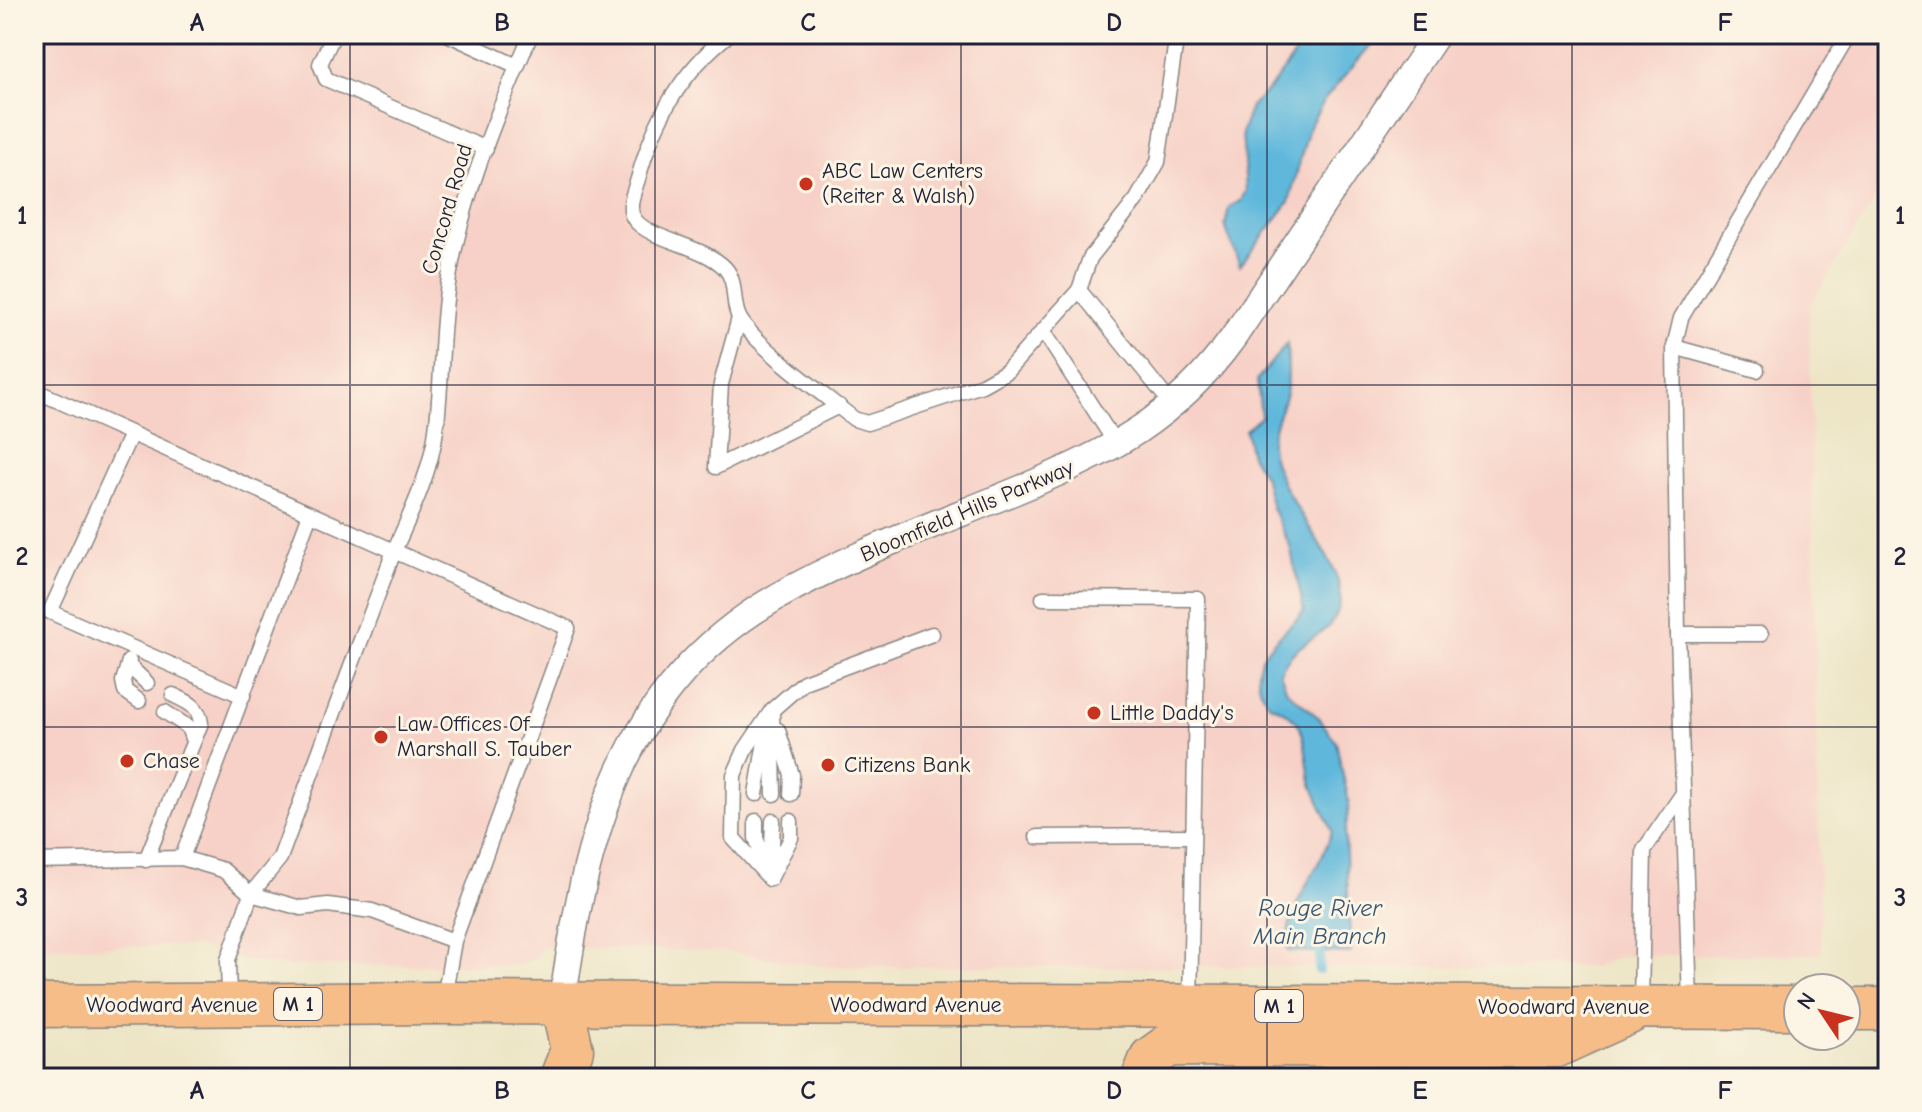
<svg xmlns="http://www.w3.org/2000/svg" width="1922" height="1112" viewBox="0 0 1922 1112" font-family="'Comic Neue',sans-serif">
	<rect width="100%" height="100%" fill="#fcf5e5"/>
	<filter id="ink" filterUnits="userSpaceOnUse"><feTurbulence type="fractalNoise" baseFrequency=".0125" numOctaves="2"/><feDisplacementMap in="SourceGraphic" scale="16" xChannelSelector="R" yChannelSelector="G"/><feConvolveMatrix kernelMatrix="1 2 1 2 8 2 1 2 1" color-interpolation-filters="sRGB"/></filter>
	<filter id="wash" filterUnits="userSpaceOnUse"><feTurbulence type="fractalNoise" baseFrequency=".006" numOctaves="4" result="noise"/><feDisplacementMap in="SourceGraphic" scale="32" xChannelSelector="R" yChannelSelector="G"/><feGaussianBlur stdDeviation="1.8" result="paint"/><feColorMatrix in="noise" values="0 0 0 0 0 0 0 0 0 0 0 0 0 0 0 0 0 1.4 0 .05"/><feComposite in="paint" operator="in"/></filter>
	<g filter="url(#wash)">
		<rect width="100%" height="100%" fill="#ede5c6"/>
		<path fill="#f7d1c7" d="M34,34H1888V179L1809,307L1821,954L1621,956L1592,967H829L731,952L543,946L535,958L520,965L278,966L221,956L198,946L34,947Z"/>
		<g fill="#5eb8dc" stroke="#406d8c" stroke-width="2">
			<path d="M1300,34H1380L1325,99L1309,127L1289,202L1240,266L1225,226L1229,207L1241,201L1246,190L1242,132L1251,106L1270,88L1294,55Z"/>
			<path d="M1287,343C1287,359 1290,377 1286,392C1283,408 1270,430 1271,445C1274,496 1345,558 1340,601C1335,641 1296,634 1280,673L1287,691L1319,718L1336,742L1349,803L1345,834L1351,953L1288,951C1283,905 1320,874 1332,831C1327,816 1317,800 1312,784C1301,749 1314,720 1270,705C1236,661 1281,639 1304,611L1290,546L1272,508L1265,479L1251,455L1245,430L1261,417L1257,380Z"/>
		</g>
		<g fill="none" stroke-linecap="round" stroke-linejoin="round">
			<path stroke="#5eb8dc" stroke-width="10" d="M1319,970L1320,952"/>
		</g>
	</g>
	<g filter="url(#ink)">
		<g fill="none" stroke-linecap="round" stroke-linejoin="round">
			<defs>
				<g id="service">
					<path d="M334,34L320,64L326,79L486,149"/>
					<path d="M447,34L517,66"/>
					<path d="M729,34C680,73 654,120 638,179C634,192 626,209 635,220C650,240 703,245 725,268C738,282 731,305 740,319C756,346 827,397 854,419L867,423L982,385L1007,371L1079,290L1090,258L1137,199L1158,162L1177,34"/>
					<path d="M1079,290L1173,406"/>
					<path d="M739,318L721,384L716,467L839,406"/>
					<path d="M1044,332L1116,444"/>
					<path d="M1674,347L1757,370"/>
					<path d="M34,390L394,551C411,513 431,472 436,430C443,379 440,328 449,278C463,195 498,111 531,34"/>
					<path d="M131,434L50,612L243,696"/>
					<path d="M1043,598L1198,599L1190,1004"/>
					<path d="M1678,634L1674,347L1681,318L1849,34"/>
					<path d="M129,661L128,665L147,683"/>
					<path d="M128,665L123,681L125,691L139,701"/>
					<path d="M165,712L188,727L193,741"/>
					<path d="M778,730L792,775L791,794"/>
					<path d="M756,794L767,730"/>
					<path d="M774,794L772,710L804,682L932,634"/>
					<path d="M756,821V838L769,874"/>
					<path d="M1037,837L1193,836"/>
					<path d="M182,858L310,514"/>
					<path d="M146,860L201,723C199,706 188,702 173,695"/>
					<path d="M34,861L182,858L223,870L251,894L228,960L229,1002"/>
					<path d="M771,871L773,821"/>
					<path d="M770,879L733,838L734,775L745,750L772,710"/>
					<path d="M770,879L791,838V821"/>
					<path d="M444,998L454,941L568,628L394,551L280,858L251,894L301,908L328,905L372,911L454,941"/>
					<path d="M1690,1003L1678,634H1761"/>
					<path d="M1641,1004L1644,850L1681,796"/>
				</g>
				<path id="minor" d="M562,1005C585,839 619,689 775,598C851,554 937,524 1018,490C1110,451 1173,421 1233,338L1437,34"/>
				<g id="primary">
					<path d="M34,1006L443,1003L1798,1008"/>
					<path d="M1846,1009H1888"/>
					<path d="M561,1078L572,1050L562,1005"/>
					<path d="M1143,1078L1151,1058L1169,1045L1556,1046L1629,1013"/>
				</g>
			</defs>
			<use href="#service" stroke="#888480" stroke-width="17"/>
			<use href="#minor" stroke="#888480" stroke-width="29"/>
			<use href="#primary" stroke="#888480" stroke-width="45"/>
			<use href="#service" stroke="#fff" stroke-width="14"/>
			<use href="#minor" stroke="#fff" stroke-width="26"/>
			<use href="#primary" stroke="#f7bd88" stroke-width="42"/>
		</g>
	</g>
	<path fill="none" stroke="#22223b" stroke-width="2" stroke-opacity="0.55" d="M350,34V1078M655,34V1078M961,34V1078M1267,34V1078M1572,34V1078M34,385H1888M34,727H1888"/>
	<g fill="#c8321e" stroke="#fcf5e5" stroke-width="3">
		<circle cx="806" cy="184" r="8"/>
		<circle cx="1094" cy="713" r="8"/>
		<circle cx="381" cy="737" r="8"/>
		<circle cx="127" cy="761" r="8"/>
		<circle cx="828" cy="765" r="8"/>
	</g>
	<g text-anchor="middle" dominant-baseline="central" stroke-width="6" stroke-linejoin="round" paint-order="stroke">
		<g fill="#fcf5e5" stroke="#63616e" stroke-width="2">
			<rect x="274" y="988" width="48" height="32" rx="6"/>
			<rect x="1255" y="990" width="48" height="32" rx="6"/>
		</g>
		<g font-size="20" font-weight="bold" fill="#22223b">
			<text x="298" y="1004">M 1</text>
			<text x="1279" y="1006">M 1</text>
		</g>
		<g font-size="22" fill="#22223b" stroke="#fcf5e5" text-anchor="start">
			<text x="822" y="171">ABC Law Centers<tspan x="822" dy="25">(Reiter &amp; Walsh)</tspan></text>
			<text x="1110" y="713">Little Daddy's</text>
			<text x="397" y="724">Law Offices Of<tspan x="397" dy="25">Marshall S. Tauber</tspan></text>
			<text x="143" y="761">Chase</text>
			<text x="844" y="765">Citizens Bank</text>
		</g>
		<g font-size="22" fill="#22223b" stroke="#fcf5e5">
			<text transform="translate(447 209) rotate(-74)">Concord Road</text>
			<text transform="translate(967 511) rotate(-23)">Bloomfield Hills Parkway</text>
			<text x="172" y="1005">Woodward Avenue</text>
			<text x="916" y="1005">Woodward Avenue</text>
			<text x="1564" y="1007">Woodward Avenue</text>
		</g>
		<g font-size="24" font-style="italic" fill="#375673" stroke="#fcf5e5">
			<text x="1320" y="908">Rouge River<tspan x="1320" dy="28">Main Branch</tspan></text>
		</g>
	</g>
	<rect width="1922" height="1112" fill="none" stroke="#fcf5e5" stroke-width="88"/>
	<g transform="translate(1822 1012) rotate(305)"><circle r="38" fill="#fcf5e5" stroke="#a5a1a1" stroke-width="2"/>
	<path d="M0-6L14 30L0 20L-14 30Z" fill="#c8321e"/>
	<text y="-12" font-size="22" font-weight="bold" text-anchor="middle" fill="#22223b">N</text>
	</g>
	<rect x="44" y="44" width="1834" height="1024" fill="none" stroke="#22223b" stroke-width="3"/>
	<g font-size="26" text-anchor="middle" font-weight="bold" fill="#22223b">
		<text x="197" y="31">A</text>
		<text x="502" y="31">B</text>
		<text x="808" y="31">C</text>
		<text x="1114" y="31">D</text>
		<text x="1420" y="31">E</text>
		<text x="1725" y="31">F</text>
		<text x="22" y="224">1</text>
		<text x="1900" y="224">1</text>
		<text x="22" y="565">2</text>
		<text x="1900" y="565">2</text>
		<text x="22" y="906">3</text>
		<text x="1900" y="906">3</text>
		<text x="197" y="1099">A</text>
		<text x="502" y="1099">B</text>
		<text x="808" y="1099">C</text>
		<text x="1114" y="1099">D</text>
		<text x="1420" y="1099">E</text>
		<text x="1725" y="1099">F</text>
	</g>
</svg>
